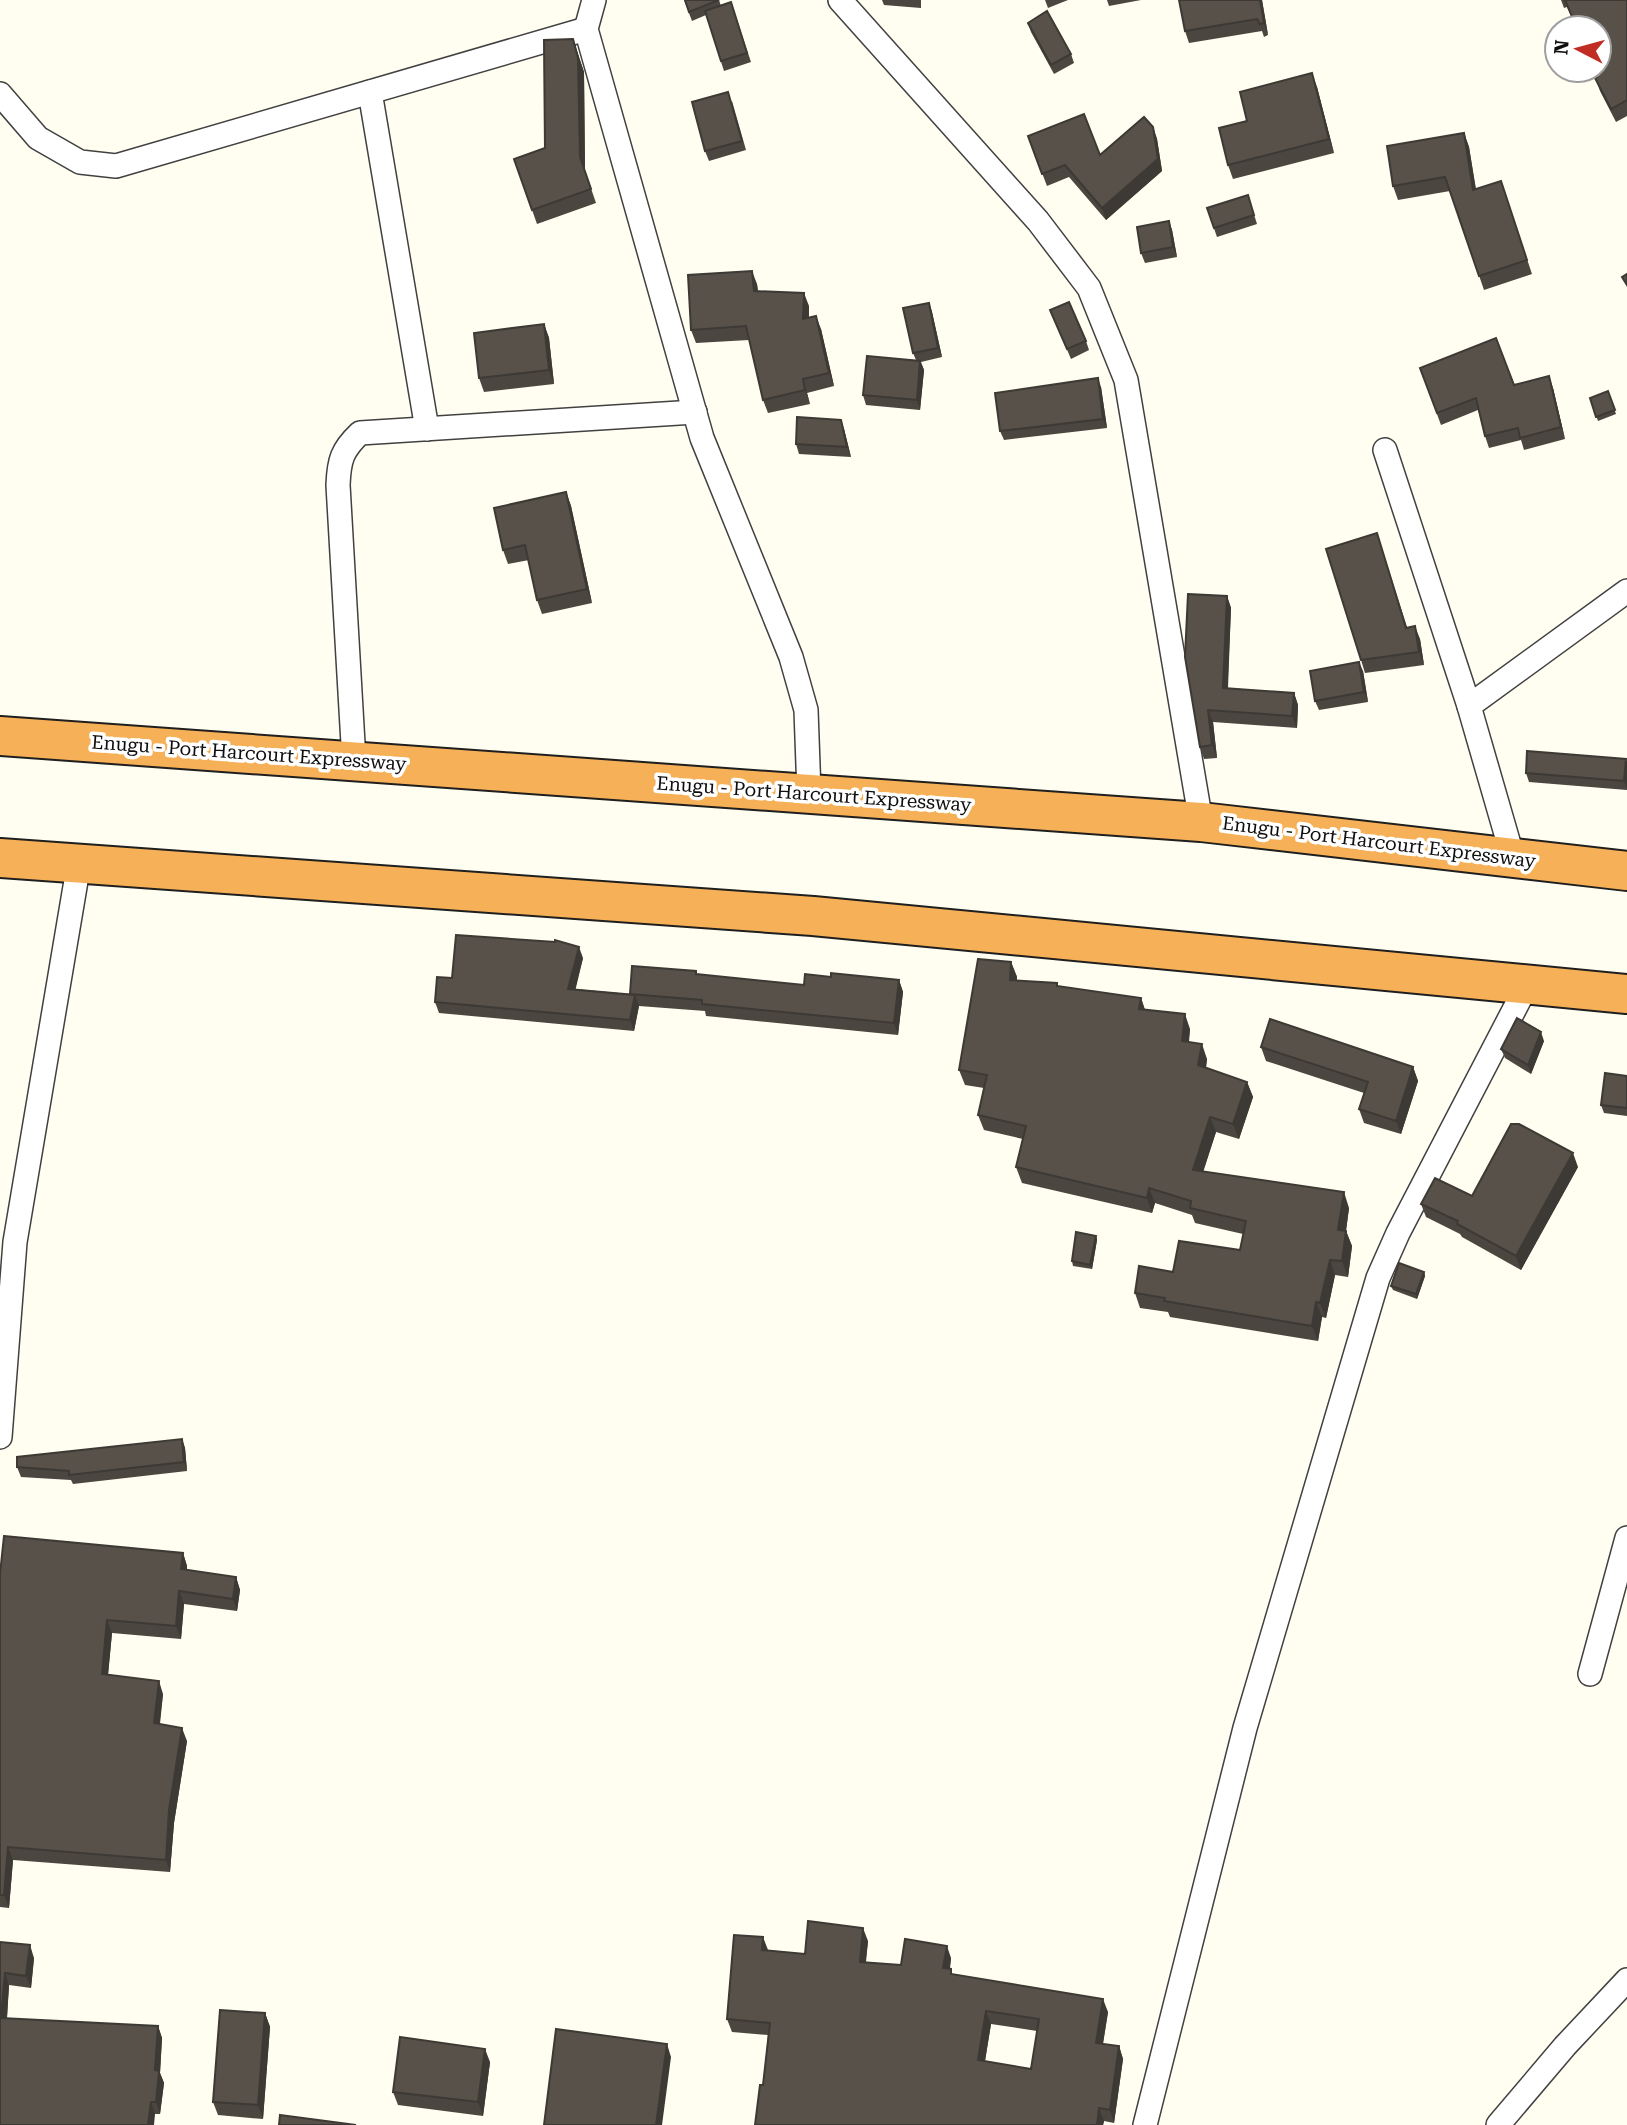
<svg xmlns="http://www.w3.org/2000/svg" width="1627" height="2125" viewBox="0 0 1627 2125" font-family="'Roboto Serif',serif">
	<rect width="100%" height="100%" fill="#fffef0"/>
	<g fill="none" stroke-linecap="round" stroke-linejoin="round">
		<defs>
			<g id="street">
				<path d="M594,0L586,29L702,438L791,657L806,710L809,793"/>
				<path d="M840,0L1038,221L1089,288L1126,380L1201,822"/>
				<path d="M370,92L427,429"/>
				<path d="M0,94L38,138L80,162L116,166L586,29"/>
				<path d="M1385,450L1469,706L1513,858"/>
				<path d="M1469,706L1627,591"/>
				<path d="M354,761L338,485C339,460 342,450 360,433L695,412"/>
				<path d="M0,1437L15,1242L79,863"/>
				<path d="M1590,1674L1627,1538"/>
				<path d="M1145,2125L1245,1728L1378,1278L1398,1233L1527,985"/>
				<path d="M1498,2125L1565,2046L1627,1980"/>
			</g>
			<g id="highway">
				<path d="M0,736L1201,822L1627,871"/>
				<path d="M0,858L813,916L1627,994"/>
			</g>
		</defs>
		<use href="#street" stroke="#414141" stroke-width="26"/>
		<use href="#highway" stroke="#1f1f1f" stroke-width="42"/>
		<use href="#street" stroke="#fff" stroke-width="23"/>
		<use href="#highway" stroke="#f6b057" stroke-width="38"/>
	</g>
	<g fill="#4b4640" fill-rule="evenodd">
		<path d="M684,0H719L721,6L731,2L751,62L724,71L706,15L692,21Z"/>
		<path d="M882,0H921V8L884,5Z"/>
		<path d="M1045,0H1068L1048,8Z"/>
		<path d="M1107,0H1141L1109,6Z"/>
		<path d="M1179,0H1262L1268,35L1264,37L1262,31L1189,43L1185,31Z"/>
		<path d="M1561,0H1627V116L1616,122L1600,91L1593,70H1599V28H1576L1567,7L1564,8Z"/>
		<path d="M1028,23L1071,54L1074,63L1054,74L1031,32Z"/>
		<path d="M573,39L584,72L585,171L596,203L537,224L514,159L545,148Z"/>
		<path d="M1317,87L1334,153L1233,179L1228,165L1247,121Z"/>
		<path d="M732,101L746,150L709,161L705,151Z"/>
		<path d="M1153,127L1157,139L1162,171L1106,220L1069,177L1047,186L1028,136L1100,155Z"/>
		<path d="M1464,133L1469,147L1476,189L1501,181L1532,274L1484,290L1450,191L1398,200L1393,186Z"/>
		<path d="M1251,205L1257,224L1217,237L1207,208Z"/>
		<path d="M1169,221L1172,230L1177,257L1145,263L1141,253Z"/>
		<path d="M757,284L758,291L809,306V318L821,329L834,386L807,393L810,404L768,413L763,400L749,340L696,343L691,330Z"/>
		<path d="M929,303L932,312L942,357L921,362L924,370L920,410L866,405L863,395L916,360L913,353Z"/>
		<path d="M1050,310L1086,341L1089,350L1071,359Z"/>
		<path d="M544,324L549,338L554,384L484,392L479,378Z"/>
		<path d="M1420,368L1514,385L1553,388L1565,439L1524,450L1521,440L1489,448L1485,436L1478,410L1441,425Z"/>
		<path d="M1101,387L1107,428L1004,440L1000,431Z"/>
		<path d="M1608,391L1616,414L1598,421L1590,398Z"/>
		<path d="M844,429L851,457L799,454L796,444Z"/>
		<path d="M566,492L571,506L592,603L542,614L537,600L529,560L508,564L503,550Z"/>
		<path d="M1377,533L1407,627L1420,639L1424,665L1365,673L1361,660Z"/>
		<path d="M1227,596L1231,608L1228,688L1294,693L1298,705L1297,728L1213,722L1217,758L1204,759L1200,747Z"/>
		<path d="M1363,671L1368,702L1319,710L1315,701Z"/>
		<path d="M1627,762V790L1529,782L1526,773Z"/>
		<path d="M583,958L575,989L630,994L696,971L697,974L804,985L831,977L899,980L903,992L898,1035L706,1016L705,1011L639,1006L634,1031L439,1013L435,1002L452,978Z"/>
		<path d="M1011,962L1017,977V980L1141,998L1145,1010L1190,1029L1189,1042L1207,1059L1206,1068L1247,1082L1253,1097L1239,1139L1216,1132L1203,1171L1349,1208L1346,1231L1352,1246L1348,1277L1335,1275L1326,1318L1322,1317L1318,1341L1170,1317L1168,1312L1140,1308L1135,1293L1173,1272L1240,1250L1243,1234L1195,1223L1192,1215L1155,1203L1152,1213L1022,1183L1016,1167L1023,1139L984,1130L978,1115L984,1088L965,1085L959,1070Z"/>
		<path d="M1544,1041L1531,1074L1505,1058L1501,1049Z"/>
		<path d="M1261,1047L1413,1067L1418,1081L1401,1134L1364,1123L1359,1109L1364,1093L1266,1061Z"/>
		<path d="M1627,1076V1116L1604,1113L1601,1105Z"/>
		<path d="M1578,1167L1521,1270L1462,1237L1460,1234L1426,1217L1421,1204L1472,1196Z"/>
		<path d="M1096,1236L1097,1240L1092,1269L1073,1266L1072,1261Z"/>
		<path d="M1424,1272L1425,1276L1417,1299L1393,1290L1391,1286Z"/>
		<path d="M182,1439L185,1448L187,1471L73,1484L71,1480L21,1477L17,1467Z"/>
		<path d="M183,1553L187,1566V1570L236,1577L240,1590L237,1611L184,1604L181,1639L112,1633L108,1674L163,1694L160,1724L187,1741L174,1823L170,1872L13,1860L9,1908L0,1907V1574Z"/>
		<path d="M868,1941L866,1962L901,1965L951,1958L950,1969L953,1975L1108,2012L1103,2044L1119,2046L1123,2059L1114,2123L1104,2121L1103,2125H755L763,2085L768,2035L732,2032L727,2019L768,1950L805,1954ZM991,2024L1037,2031L1031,2069L985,2061Z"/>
		<path d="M0,1942L34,1958L31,1988L9,1985L7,2019L158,2026L162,2038L160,2073L164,2083L160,2114H155L0,2125Z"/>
		<path d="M265,2013L270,2027L263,2119L218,2115L213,2102Z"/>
		<path d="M490,2062L483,2116L398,2105L393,2092Z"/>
	</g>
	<g fill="#3d3934">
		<path d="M1260,0H1262L1268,35L1264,23Z"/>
		<path d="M573,39L584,72L585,171L596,203L580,157Z"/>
		<path d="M1312,73L1317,87L1334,153L1329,139Z"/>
		<path d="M1153,127L1157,139L1162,171L1106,220L1102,208Z"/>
		<path d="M1464,133L1469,147L1478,204L1473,190Z"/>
		<path d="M1169,221L1172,230L1177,257L1173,247Z"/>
		<path d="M752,271L757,284L759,304L754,291Z"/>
		<path d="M804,293L809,306L808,332L803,319Z"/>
		<path d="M929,303L932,312L942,357L938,348Z"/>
		<path d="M816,316L821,329L834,386L829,373Z"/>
		<path d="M544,324L549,338L554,384L549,370Z"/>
		<path d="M920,361L924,370L920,410L917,400Z"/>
		<path d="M1549,376L1553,388L1565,439L1561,427Z"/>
		<path d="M1098,378L1101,387L1107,428L1103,419Z"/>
		<path d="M803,379L807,393L810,404L805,390Z"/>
		<path d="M841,420L844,429L851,457L847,447Z"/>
		<path d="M566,492L571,506L592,603L587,589Z"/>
		<path d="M1227,596L1231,608L1227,700L1223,688Z"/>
		<path d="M1415,626L1420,639L1424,665L1419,652Z"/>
		<path d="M1359,662L1363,671L1368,702L1364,692Z"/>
		<path d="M1294,693L1298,705L1297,728L1292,716Z"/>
		<path d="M1208,710L1213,722L1217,758L1212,745Z"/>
		<path d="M1626,759L1627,762V788L1624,781Z"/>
		<path d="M579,947L583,958L573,1000L568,989Z"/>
		<path d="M1011,962L1017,977L1015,995L1010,980Z"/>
		<path d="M899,980L903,992L898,1035L894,1023Z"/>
		<path d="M635,995L639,1006L634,1031L630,1020Z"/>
		<path d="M1141,998L1146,1013L1139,1009Z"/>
		<path d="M1185,1014L1190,1029L1187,1056L1182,1041Z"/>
		<path d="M1541,1032L1544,1041L1531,1074L1528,1065Z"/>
		<path d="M1202,1044L1207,1059L1204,1081L1198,1065Z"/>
		<path d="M1413,1067L1418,1081L1401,1134L1396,1121Z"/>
		<path d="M1247,1082L1253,1097L1239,1139L1233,1124Z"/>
		<path d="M1210,1117L1216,1132L1199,1185L1193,1170Z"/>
		<path d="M1573,1153L1578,1167L1521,1270L1516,1256Z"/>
		<path d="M1149,1188L1155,1203L1152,1213L1147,1198Z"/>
		<path d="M1344,1192L1349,1208L1344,1245L1338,1230Z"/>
		<path d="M1346,1231L1352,1246L1348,1277L1342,1261Z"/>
		<path d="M1096,1236L1097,1240L1092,1269L1090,1265Z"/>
		<path d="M1330,1260L1335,1275L1326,1318L1320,1303Z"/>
		<path d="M1424,1272L1425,1276L1417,1299L1416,1294Z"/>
		<path d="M1316,1302L1322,1317L1318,1341L1312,1326Z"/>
		<path d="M182,1439L185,1448L187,1471L184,1462Z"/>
		<path d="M183,1553L187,1566L186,1582L181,1569Z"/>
		<path d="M236,1577L240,1590L237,1611L233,1599Z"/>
		<path d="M179,1591L184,1604L181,1639L176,1626Z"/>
		<path d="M107,1620L112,1633L107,1686L102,1674Z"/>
		<path d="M159,1681L163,1694L158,1736L154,1723Z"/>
		<path d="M182,1728L187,1741L174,1823L170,1872L166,1860L169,1810Z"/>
		<path d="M8,1847L13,1860L9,1908L4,1895Z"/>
		<path d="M863,1928L868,1941L864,1975L860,1962Z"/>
		<path d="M763,1937L768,1950H762Z"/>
		<path d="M30,1945L34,1958L31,1988L26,1976Z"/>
		<path d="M947,1946L951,1958L948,1981L943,1968Z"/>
		<path d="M5,1973L9,1985L6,2031L1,2018Z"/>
		<path d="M1103,1999L1108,2012L1101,2055L1096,2043Z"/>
		<path d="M986,2011L991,2024L983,2073L978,2060Z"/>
		<path d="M265,2013L270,2027L263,2119L258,2105Z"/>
		<path d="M158,2026L162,2038L160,2073L164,2083L160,2114L156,2102L155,2070Z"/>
		<path d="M667,2044L671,2057L662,2125H656Z"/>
		<path d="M1119,2046L1123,2059L1114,2123L1110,2110Z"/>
		<path d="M485,2049L490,2062L483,2116L478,2102Z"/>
		<path d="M151,2102L155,2114L154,2125H148Z"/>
		<path d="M1099,2108L1104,2121L1103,2125H1097Z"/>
	</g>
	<g fill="#57514a" stroke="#3d3934" stroke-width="2" fill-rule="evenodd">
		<path d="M685,0H719L689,12Z"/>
		<path d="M1179,0H1260L1264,23L1260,24L1257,19L1185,31Z"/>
		<path d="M1565,0H1627V100L1611,109L1595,78L1597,77L1594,70H1599V28H1577Z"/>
		<path d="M731,2L747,53L721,61L705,11Z"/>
		<path d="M1047,11L1071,54L1051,65L1028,23Z"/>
		<path d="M573,39L578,58L580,157L591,189L532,210L514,159L545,148L544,40Z"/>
		<path d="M1312,73L1329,139L1228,165L1219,128L1247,121L1240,92Z"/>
		<path d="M728,92L742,141L705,151L692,102Z"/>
		<path d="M1084,114L1100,155L1144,117L1153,127L1158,159L1102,208L1065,165L1042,174L1028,136Z"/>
		<path d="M1464,133L1473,190L1501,181L1527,260L1479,276L1445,177L1393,186L1387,146Z"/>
		<path d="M1248,195L1254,215L1214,228L1207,208Z"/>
		<path d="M1169,221L1173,247L1141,253L1137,227Z"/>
		<path d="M752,271L754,291L804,293L803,319L816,316L829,373L803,379L805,390L763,400L746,326L691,330L688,275Z"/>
		<path d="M1627,274V285L1622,277Z"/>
		<path d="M1069,302L1086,341L1067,349L1050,310Z"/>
		<path d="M929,303L938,348L913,353L903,308Z"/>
		<path d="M544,324L549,370L479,378L474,333Z"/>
		<path d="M1496,338L1514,385L1549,376L1561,427L1520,438L1518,428L1485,436L1476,398L1437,413L1420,368Z"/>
		<path d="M867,356L920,361L917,400L863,395Z"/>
		<path d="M1098,378L1103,419L1000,431L995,393Z"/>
		<path d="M1608,391L1615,410L1596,417L1590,398Z"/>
		<path d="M797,417L841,420L847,447L796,444Z"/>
		<path d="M566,492L587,589L537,600L525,545L503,550L494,508Z"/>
		<path d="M1377,533L1406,628L1415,626L1419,652L1361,660L1326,549Z"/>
		<path d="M1188,594L1227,596L1223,688L1294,693L1292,716L1208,710L1212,745L1200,747L1185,657Z"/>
		<path d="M1359,662L1364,692L1315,701L1310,671Z"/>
		<path d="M1527,751L1626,759L1624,781L1526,773Z"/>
		<path d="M456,935L555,942V940L579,947L568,989L635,995L630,1020L435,1002L437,977L452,978Z"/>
		<path d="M978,959L1011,962L1010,980L1057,983V986L1141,998L1139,1009L1185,1014L1182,1041L1202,1044L1198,1065L1247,1082L1233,1124L1210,1117L1193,1170L1344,1192L1338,1230L1346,1231L1342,1261L1330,1260L1320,1303L1316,1302L1312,1326L1164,1301L1165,1298L1135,1293L1139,1266L1173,1272L1179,1241L1240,1250L1246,1221L1190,1208L1191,1201L1149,1188L1147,1198L1016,1167L1026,1126L978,1115L987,1075L959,1070Z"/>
		<path d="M632,966L696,971V974L804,985L805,974L831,977V973L899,980L894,1023L702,1004V1000L630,994Z"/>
		<path d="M1517,1018L1541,1032L1528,1065L1501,1049Z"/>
		<path d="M1270,1019L1413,1067L1396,1121L1359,1109L1368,1082L1261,1047Z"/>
		<path d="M1605,1073L1627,1076V1108L1601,1105Z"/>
		<path d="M1511,1124H1519L1573,1153L1516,1256L1457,1224L1458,1221L1421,1204L1435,1178L1472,1196Z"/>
		<path d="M1076,1232L1096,1236L1090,1265L1072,1261Z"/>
		<path d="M1399,1263L1424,1272L1416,1294L1391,1286Z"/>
		<path d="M182,1439L184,1462L69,1475V1471L17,1467V1457Z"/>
		<path d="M4,1536L183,1553L181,1569L236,1577L233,1599L179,1591L176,1626L107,1620L102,1674L159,1681L154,1723L182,1728L169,1810L166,1860L8,1847L4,1895H0V1574Z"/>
		<path d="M808,1921L863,1928L860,1962L901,1965L905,1939L947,1946L943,1968L951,1969V1974L1103,1999L1096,2043L1119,2046L1110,2110L1099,2108L1097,2125H755L760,2085H763L770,2023L727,2019L734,1935L763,1937L762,1950L805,1954ZM986,2011L1039,2019L1031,2069L978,2060Z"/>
		<path d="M0,1942L30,1945L26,1976L5,1973L1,2018L158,2026L155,2070L159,2071L156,2102H151L148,2125H0Z"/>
		<path d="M220,2010L265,2013L258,2105L213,2102Z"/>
		<path d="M556,2029L667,2044L656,2125H544Z"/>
		<path d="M400,2037L485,2049L478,2102L393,2092Z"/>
		<path d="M280,2115L356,2125H279Z"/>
	</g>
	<g text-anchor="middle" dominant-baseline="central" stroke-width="7" stroke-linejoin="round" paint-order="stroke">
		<g font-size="19" fill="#0e0e0e" stroke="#fff">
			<text transform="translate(249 753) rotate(4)">Enugu - Port Harcourt Expressway</text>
			<text transform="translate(814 794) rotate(4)">Enugu - Port Harcourt Expressway</text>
			<text transform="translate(1379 842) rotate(7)">Enugu - Port Harcourt Expressway</text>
		</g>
	</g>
	<g transform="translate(1578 49) rotate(276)"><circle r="33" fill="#ffffff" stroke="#9f9f9f" stroke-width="2"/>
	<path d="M0-5L12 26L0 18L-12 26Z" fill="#c12d24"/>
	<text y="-10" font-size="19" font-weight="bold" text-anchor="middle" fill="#0e0e0e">N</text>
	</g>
</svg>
